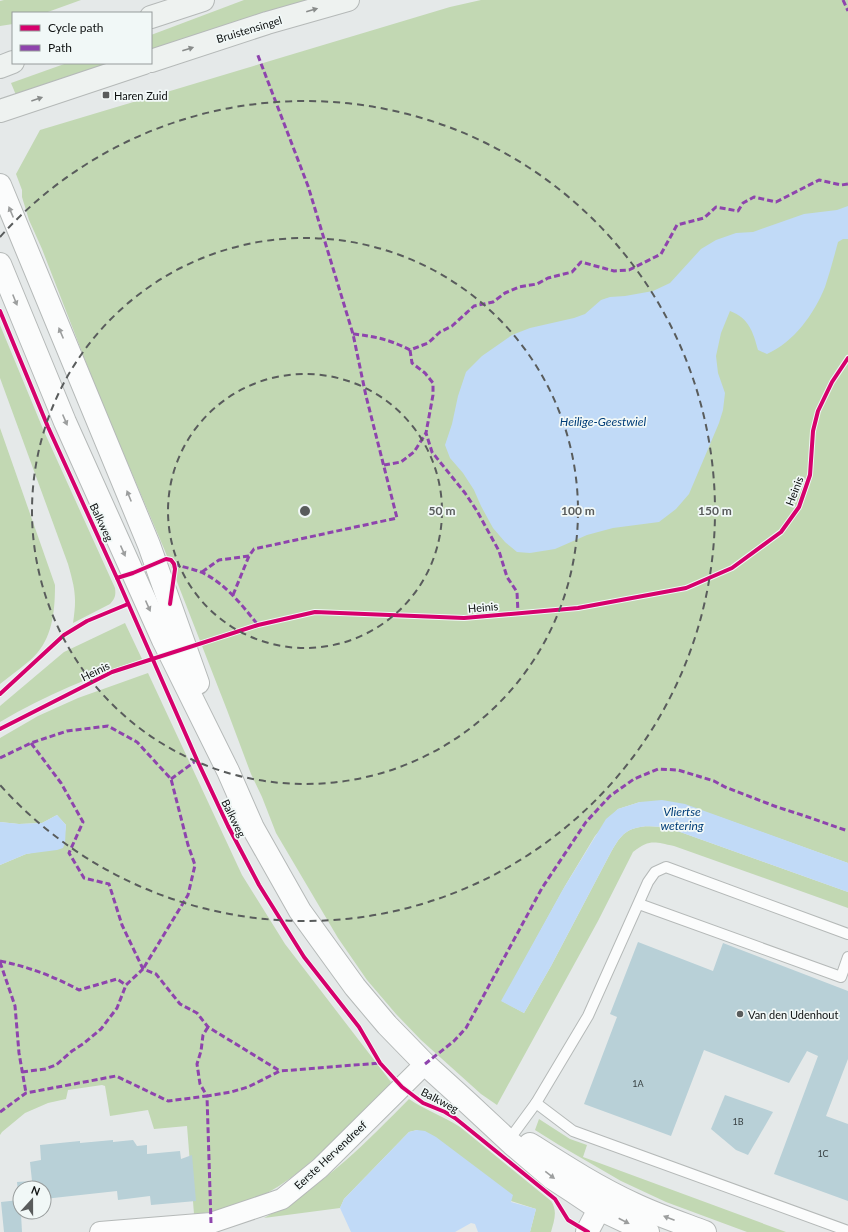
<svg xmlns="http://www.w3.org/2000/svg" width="848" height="1232" viewBox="0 0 848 1232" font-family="Lato,sans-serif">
	<rect width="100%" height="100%" fill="#e5e9e9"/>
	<g fill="#c2d8b3">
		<path d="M4,0H81L45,13H13V24L0,26V1Z"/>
		<path d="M244,0H310L151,50V35Z"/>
		<path d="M481,0H848V863L714,815L640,802L618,809L595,836L565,886L502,1001L524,1013L551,966L611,852C614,847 617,841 621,837C633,823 654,826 669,828L848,892V908L674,846C654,842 650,839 633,852L598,921L497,1105L481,1094L421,1040L396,1014L367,980L338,938L276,833L262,797L251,774L227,710L165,551L99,396L42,249L29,220L22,197V190L16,174L40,130L450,7Z"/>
		<path d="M67,63H112L16,95L11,83Z"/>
		<path d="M0,325L43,429L115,588C116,595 115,599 110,604L73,623C77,597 75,589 68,564L0,378Z"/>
		<path d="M0,428L55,585C55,608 53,634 38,652C29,663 11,675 0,684Z"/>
		<path d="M125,623L142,659C93,676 45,695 0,722V706L64,652Z"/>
		<path d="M148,673L242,875L285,944L391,1082C384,1094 365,1109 355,1119C330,1144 298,1177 267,1193C244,1205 219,1212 194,1214L187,1126L154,1129L148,1110L110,1116L105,1086L102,1085L68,1090L66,1099L48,1103L25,1113L2,1132L0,1135V865L26,854L36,852L64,839L66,825L57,815L42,823L19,824L0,822V738L38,716L78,698Z"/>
		<path d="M409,1099C425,1110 443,1116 460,1127L551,1201C558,1211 554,1221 551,1232H530L536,1209L511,1201L417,1130L409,1132L344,1199L340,1208L264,1218C293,1202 320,1183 345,1161C367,1142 388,1120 409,1099Z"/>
		<path d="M539,1119L570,1139L587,1145L583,1157L786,1232H747L666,1202L621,1181L559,1145L535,1130Z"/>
	</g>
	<g fill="#c1daf7">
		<path d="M848,206V239H843L838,242C834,257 830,272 825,287C814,314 794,342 767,354L758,350C753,332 749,318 730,311L721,333L716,356L718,373L725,393L723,410L719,423L689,494L676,509L659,522L613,528L587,535L555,549L530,553L517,552L505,542L493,528L481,506L474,490L463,473L450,458L445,445L452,424L458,396L466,372L482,356L512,335L530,328L574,318L585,314L601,300L610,297L625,296L653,291L670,283L701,249L716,240L736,233L753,232L804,214L837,210Z"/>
		<path d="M662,800L685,804L848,863V892L669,828C654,826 633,823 621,837C617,841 614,847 611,852L551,966L524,1013L501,1001L562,891L606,819L618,809L640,802Z"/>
		<path d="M57,815L66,825L65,843L63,848L57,850L26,854L0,865V822L19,824L42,823Z"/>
		<path d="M417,1130L425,1131L436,1137L513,1195L511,1202L536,1209L530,1232H478L475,1224L471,1223L455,1232H351L340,1208L344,1199L409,1132Z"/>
	</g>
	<g fill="#b8d0d7">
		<path d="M638,942L713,971L723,943L848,991V1059L826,1116L848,1124V1201L774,1174L818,1056L807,1051L789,1083L704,1050L671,1136L584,1104L617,1017L610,1014Z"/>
		<path d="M725,1095L773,1112L748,1155L736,1150L711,1129Z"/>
		<path d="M113,1140V1142L133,1140L137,1146L147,1145V1154L180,1151L181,1159L192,1155L196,1201L151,1205L150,1196L118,1200L117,1191L44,1199V1188H20V1212H38L21,1214L22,1232H4L1,1202L19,1200L17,1182L32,1181L30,1162L41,1160L40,1145L80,1141V1143Z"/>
	</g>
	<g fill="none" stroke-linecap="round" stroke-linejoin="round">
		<defs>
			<g id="service">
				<path d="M639,904L841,977L848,957"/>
				<path d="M536,1103L588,1016L648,882L655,872L666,867L848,934"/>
				<path d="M514,1133L536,1103L573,1131L848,1231"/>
			</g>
			<path id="minor" d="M100,1232L211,1223L282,1199L320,1168L425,1064"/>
			<g id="tertiary">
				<path d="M0,185L149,545L198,683"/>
				<path d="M0,264L65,422L163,640L228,771L253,828L300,911L355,987L387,1025L425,1064L468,1103L512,1144L552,1178L572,1191L599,1209L648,1232"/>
				<path d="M530,1144C563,1165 597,1187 634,1204C657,1215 681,1223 705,1232"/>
				<path d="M587,1232L606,1196"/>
			</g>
			<g id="secondary">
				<path d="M151,17L203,0"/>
				<path d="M151,61L267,23L348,0"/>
				<path d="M0,67L13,62"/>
				<path d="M0,111L144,63"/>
			</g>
		</defs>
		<use href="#service" stroke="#b5b9b8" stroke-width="12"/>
		<use href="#minor" stroke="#b5b9b8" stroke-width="22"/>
		<use href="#tertiary" stroke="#b5b9b8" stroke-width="24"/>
		<use href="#secondary" stroke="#b5b9b8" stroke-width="24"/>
		<use href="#service" stroke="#fbfcfc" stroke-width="10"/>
		<use href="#minor" stroke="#fbfcfc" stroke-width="20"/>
		<use href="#tertiary" stroke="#fbfcfc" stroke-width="22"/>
		<use href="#secondary" stroke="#eef2f0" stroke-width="22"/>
		<g stroke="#8e44ad" stroke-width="3" stroke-dasharray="6 3" stroke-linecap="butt">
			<path d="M843,0L848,11"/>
			<path d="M353,334C374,336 391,340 410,350L428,343L440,332L452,326L474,306L493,302L505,293L519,287L537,284L548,278L572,272L581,262L614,271L629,270L661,254L677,225L704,218L716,207L738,211L743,203L754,197L776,202L819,180L841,185L848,184"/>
			<path d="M410,350L412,363L425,373L433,383V395L426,433L432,452L465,493L477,511L499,551L507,577L517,592L518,613"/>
			<path d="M384,465L401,462L414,452L426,433"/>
			<path d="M174,564C183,567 193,569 201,572C225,583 242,605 258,625"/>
			<path d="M202,572L219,560L249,556"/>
			<path d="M233,595L249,556L254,549L397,518L366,396L353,334L308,186L257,53"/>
			<path d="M31,743L61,783L83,822L69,853L84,878L109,884L122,925L143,969"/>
			<path d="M0,758L31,743L67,731L108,726L137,742L171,779L188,845L195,865L188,895L143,969"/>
			<path d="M171,779L197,760"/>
			<path d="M0,961C29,967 53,976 79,990L117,979L126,985L143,969L156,974L180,1004L197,1013L208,1027L280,1071"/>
			<path d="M0,962L15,1006L19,1053L26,1093"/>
			<path d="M208,1027L203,1035L201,1051L197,1064L200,1084L207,1096L231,1092L248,1087L280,1071L380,1063"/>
			<path d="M425,1064L454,1041L466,1028L542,888L586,822L610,796L634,779L658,769L678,770L714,781L725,787L777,807L802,815L848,831"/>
			<path d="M22,1072L45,1069L56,1065L72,1051L83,1044L101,1029L117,1008L126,985"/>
			<path d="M0,1112L26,1093L116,1076L168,1101L207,1096L211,1223"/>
		</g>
		<defs>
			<g id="cycleway">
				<path d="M0,311L48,427L117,578L197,760L228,826L259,885L304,957L359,1027L380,1063L402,1087L423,1103L445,1112L455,1118L555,1199L568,1220L588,1232"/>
				<path d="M117,578L133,573L166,559L171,560L174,564L175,569L170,604"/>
				<path d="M0,694L64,635L87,621L128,604"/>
				<path d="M0,729L112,672L258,625L315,612L464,618L578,608L686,588L732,568L781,532L799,507L810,475L813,431L818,411L832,382L848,358"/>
			</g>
		</defs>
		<use href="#cycleway" stroke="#f1f8f7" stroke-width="6"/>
		<use href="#cycleway" stroke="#d6006c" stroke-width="4"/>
	</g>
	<defs><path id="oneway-solid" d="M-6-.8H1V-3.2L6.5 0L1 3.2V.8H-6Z"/></defs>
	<g fill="#898c8b">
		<use href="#oneway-solid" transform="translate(312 10) rotate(-16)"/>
		<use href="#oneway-solid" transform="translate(188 49) rotate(-18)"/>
		<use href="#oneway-solid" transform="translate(37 99) rotate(-19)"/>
	</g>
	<g fill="#9c9e9e">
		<use href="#oneway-solid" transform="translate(11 212) rotate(-113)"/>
		<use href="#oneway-solid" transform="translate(15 300) rotate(68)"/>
		<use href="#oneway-solid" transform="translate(61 333) rotate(-113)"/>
		<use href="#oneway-solid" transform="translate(65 420) rotate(67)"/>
		<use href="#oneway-solid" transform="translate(129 496) rotate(-112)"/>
		<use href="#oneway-solid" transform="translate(123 551) rotate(66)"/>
		<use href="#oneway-solid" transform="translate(148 606) rotate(66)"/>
		<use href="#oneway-solid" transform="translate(550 1175) rotate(38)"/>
		<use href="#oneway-solid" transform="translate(669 1218) rotate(-159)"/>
		<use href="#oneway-solid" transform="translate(624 1221) rotate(27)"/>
	</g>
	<g fill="none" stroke="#595c5c" stroke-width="2" stroke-dasharray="7 5">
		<circle cx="305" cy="511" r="137"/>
		<circle cx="305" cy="511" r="273"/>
		<path d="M0 237A410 410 0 1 1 0 785"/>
	</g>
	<g fill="#595c5c" stroke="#f1f8f7" stroke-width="1.5">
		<rect x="102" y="91" width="8" height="8" rx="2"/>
		<circle cx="740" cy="1014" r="4"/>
	</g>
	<g text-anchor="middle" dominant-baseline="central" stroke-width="3.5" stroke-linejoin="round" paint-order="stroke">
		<g font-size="9" fill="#384042">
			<text x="638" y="1083">1A</text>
			<text x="738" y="1121">1B</text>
			<text x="823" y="1153">1C</text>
		</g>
		<g font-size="11" fill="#0d1010" stroke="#f1f8f7">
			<text transform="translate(249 29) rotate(-17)">Bruistensingel</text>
			<text transform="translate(794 491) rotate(-69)">Heinis</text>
			<text transform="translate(102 522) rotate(65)">Balkweg</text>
			<text transform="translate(483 607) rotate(-5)">Heinis</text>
			<text transform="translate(95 671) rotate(-26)">Heinis</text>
			<text transform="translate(234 818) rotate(64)">Balkweg</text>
			<text transform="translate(440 1100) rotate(28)">Balkweg</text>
			<text transform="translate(330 1155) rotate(-43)">Eerste Hervendreef</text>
		</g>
		<g font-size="11" fill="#0d1010" stroke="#f1f8f7" text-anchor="start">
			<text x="114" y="95">Haren Zuid</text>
			<text x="748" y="1014">Van den Udenhout</text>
		</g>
		<g font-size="12" font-style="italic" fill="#003d78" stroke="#f1f8f7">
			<text x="603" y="421">Heilige-Geestwiel</text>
			<text x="682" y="811">Vliertse<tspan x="682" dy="14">wetering</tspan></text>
		</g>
	</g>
	<circle cx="305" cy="511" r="6" fill="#595c5c" stroke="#f1f8f7" stroke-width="2"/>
	<g font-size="12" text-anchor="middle" font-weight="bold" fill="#595c5c" stroke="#f1f8f7" stroke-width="3.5" stroke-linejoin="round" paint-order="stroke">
		<text x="442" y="515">50 m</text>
		<text x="578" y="515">100 m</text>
		<text x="715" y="515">150 m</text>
	</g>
	<rect x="12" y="12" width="140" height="52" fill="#f1f8f7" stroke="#969b9b"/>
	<rect x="20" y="25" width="20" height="6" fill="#d6006c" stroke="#969b9b"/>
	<text x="48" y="32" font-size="12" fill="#0d1010">Cycle path</text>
	<rect x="20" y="45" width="20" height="6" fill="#8e44ad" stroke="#969b9b"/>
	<text x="48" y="52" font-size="12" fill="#0d1010">Path</text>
	<g transform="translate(32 1200) rotate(21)"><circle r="19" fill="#f1f8f7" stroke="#969b9b"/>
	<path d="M0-3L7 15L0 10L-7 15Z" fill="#595c5c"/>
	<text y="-6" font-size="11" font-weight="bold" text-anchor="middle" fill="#0d1010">N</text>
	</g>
</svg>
